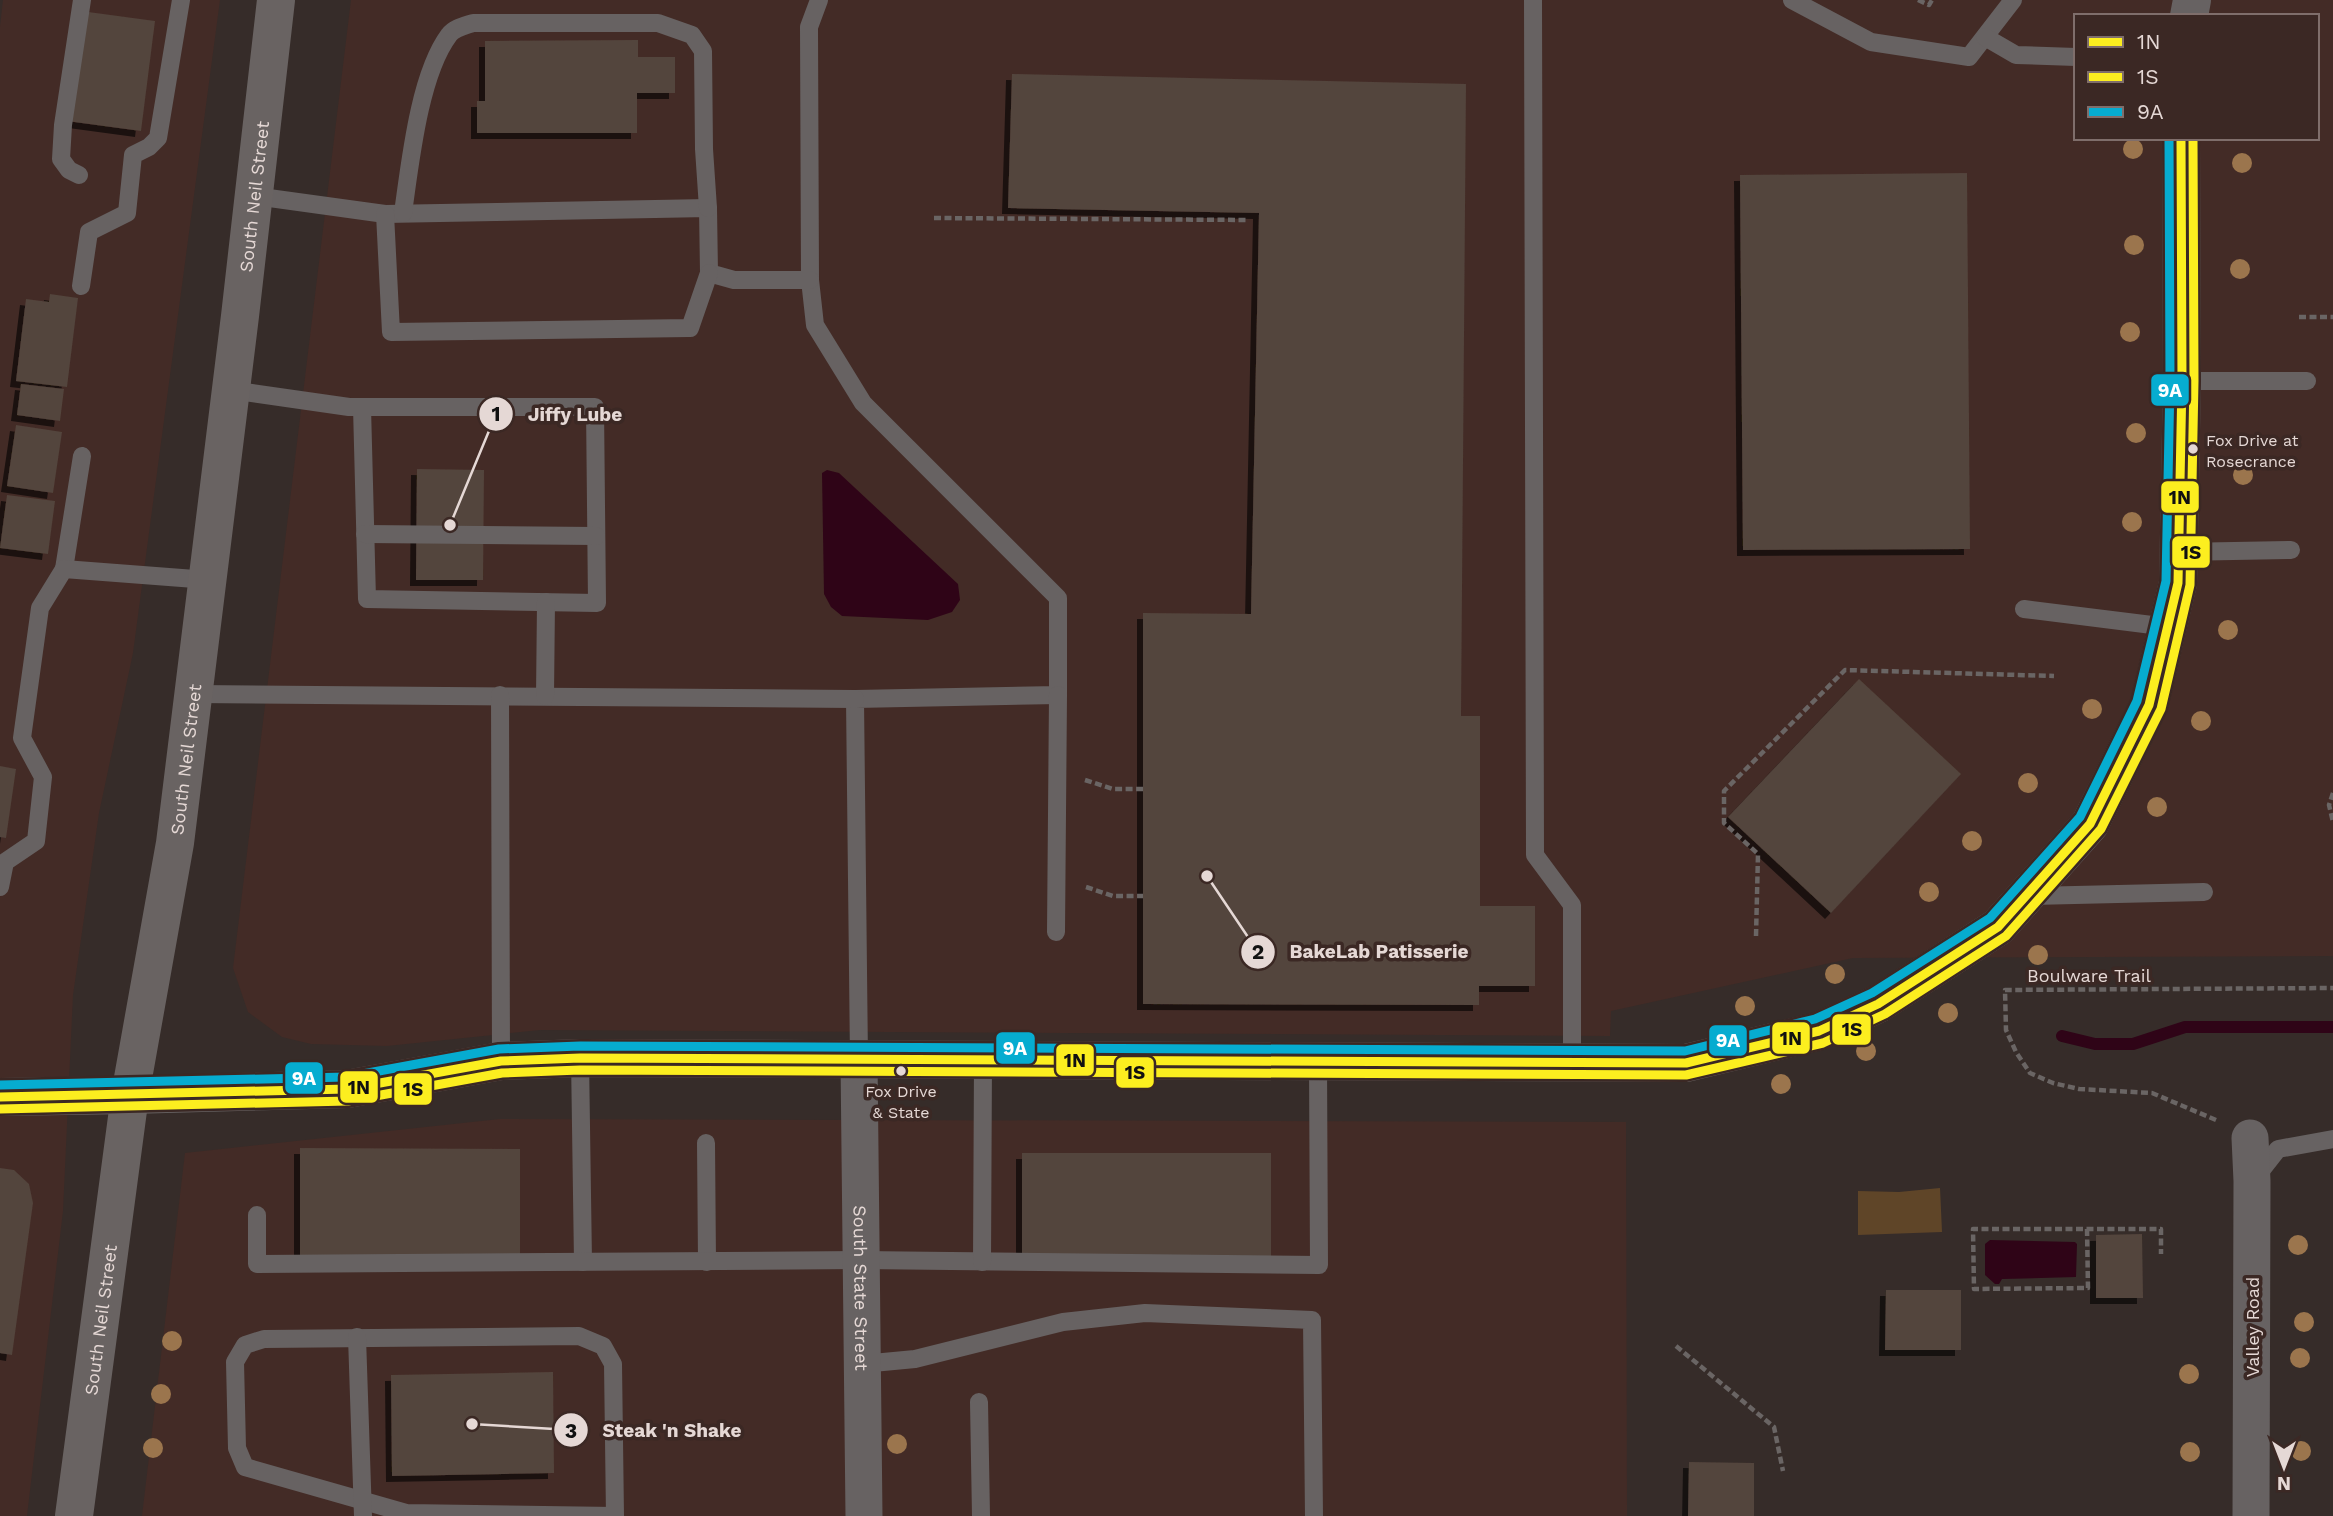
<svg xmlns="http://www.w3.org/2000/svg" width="2333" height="1516" viewBox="0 0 2333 1516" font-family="'Work Sans',sans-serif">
	<defs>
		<filter id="shadow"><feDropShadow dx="-6" dy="6" stdDeviation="0" flood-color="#0009"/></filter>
	</defs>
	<rect width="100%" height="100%" fill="#362c29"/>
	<g fill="#432b26" fill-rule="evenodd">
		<path d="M3,0H220L133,653L99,813L73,995L63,1211L27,1516H0V27Z"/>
		<path d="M351,0H2333V956L1853,958L1611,1011L1610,1036L540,1030L387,1046L311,1044L282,1037L248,1012L233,968ZM2076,16H2317V138H2076Z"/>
		<path d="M500,1119L1626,1122L1627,1516H142L185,1153Z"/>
	</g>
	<path fill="#5f4528" d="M1940,1188L1942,1232L1858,1235V1191L1899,1192Z"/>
	<g fill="#2f0417">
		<path d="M827,470L839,473L958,584L960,600L952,612L928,620L842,616L831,607L824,594L822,473Z"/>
		<path d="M1990,1240L2075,1242L2077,1244L2076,1277L2002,1279L1999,1284H1995L1985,1275V1244Z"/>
	</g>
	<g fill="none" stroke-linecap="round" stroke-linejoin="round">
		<path stroke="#2f0417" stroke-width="12" d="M2062,1036L2095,1044H2133L2185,1027H2333"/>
	</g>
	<g fill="#53443c" filter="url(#shadow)">
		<path d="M81,11L155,21L141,131L67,121Z"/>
		<path d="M638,40V57H675V93H637V133H477V101H485V41Z"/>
		<path d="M1012,74L1466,84L1461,716H1480V906H1535V986H1479V1005L1143,1004V613L1251,614L1259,213L1008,208Z"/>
		<path d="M1967,173L1970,549L1743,550L1740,175Z"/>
		<path d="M50,294L78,298L67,387L16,381L26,299L49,302Z"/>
		<path d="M21,384L64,389L60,421L17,415Z"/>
		<path d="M16,425L62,432L53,493L7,486Z"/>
		<path d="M417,469L484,470L483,580H416Z"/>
		<path d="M7,495L55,501L48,554L0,548Z"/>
		<path d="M1859,679L1961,774L1831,913L1728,817Z"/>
		<path d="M0,766L16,769L6,838L0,837Z"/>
		<path d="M300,1148L520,1149V1256H300Z"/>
		<path d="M1022,1153H1271V1258L1022,1259Z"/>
		<path d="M0,1168L14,1170L29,1184L33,1203L12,1355L0,1353Z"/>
		<path d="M2142,1234L2143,1298H2096V1235Z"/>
		<path d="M1886,1290H1961V1350H1885Z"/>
		<path d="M553,1372L554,1473L392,1476L391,1375Z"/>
		<path d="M1689,1462L1754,1463V1516H1688Z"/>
	</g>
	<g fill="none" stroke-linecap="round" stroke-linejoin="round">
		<g stroke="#6a6564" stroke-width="4.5" stroke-dasharray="7 3.5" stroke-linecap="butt">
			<path d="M1918,0L1929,5L1932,0"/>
			<path d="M934,218L1249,220"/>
			<path d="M2299,317H2333"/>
			<path d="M1085,780L1113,789H1143"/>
			<path d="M2333,793L2329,805L2333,822"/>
			<path d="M1086,887L1113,896H1143"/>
			<path d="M1756,936L1758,854L1724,823V791L1845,670L2054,676"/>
			<path d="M2216,1120L2152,1093L2079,1089L2053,1083L2030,1073L2016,1052L2006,1030L2005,990L2333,988"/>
			<path d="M2087,1229L2088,1288L1974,1289L1973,1229H2161V1254"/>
			<path d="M1676,1346L1774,1427L1783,1471"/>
		</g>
		<g stroke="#676262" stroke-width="18">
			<path d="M819,0L809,27L810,280L815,325L863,403L1058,598V695L855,699L859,1060"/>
			<path d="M1533,0L1535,855L1572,905V1063"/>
			<path d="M1792,0L1871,42L1969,57L2013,0"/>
			<path d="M1985,37L2016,55L2076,57"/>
			<path d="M79,175L69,170L61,159L63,125L82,0"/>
			<path d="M254,196L385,214L708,208L709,273L734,280H810"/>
			<path d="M403,213C410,164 419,75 449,35C454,28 464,26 473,23H658L692,35L703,51L704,149L708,208"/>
			<path d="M385,214L391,332L690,328L709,273"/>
			<path d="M81,286L89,232L127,213L133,155L149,147L158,138L181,0"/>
			<path d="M2182,381H2307"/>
			<path d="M231,390L349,407H595L597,603L367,599L362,407"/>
			<path d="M365,534L596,536"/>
			<path d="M2179,552L2291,550"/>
			<path d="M64,569L82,456"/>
			<path d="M2024,609L2168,627"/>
			<path d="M193,694L855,699"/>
			<path d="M500,695L501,1061"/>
			<path d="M545,696L546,602"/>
			<path d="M0,887L5,862L36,841L43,777L22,738L40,608L64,569L208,580"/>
			<path d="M2029,896L2204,892"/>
			<path d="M1056,932L1058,695"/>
			<path d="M580,1058L583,1262"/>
			<path d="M706,1143L707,1262"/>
			<path d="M2256,1177L2278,1149L2333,1139"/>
			<path d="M257,1215V1264L861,1260L1319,1265L1318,1062"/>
			<path d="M982,1262L983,1060"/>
			<path d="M579,1336L603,1346L613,1364L615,1516L406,1513L245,1467L237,1448L235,1362L245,1345L264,1339Z"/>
			<path d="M357,1337L363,1516"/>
			<path d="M862,1364L915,1359L1063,1322L1145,1313L1312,1320L1314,1516"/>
			<path d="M979,1402L981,1516"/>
		</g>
		<g stroke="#676262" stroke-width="37">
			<path id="s1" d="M859,1060L864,1516"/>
			<path d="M2250,1138L2252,1181L2251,1516"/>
		</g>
		<g stroke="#676262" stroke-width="38">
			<path d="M2189,16L2192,0"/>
			<path d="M130,1095L347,1089L501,1061L580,1058L1686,1063L1819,1031L1878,1004L1998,927L2090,824L2149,705L2178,583L2182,381L2181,138"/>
		</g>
		<path stroke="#6b6464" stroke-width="38" d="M0,1097L130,1095"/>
		<path stroke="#696362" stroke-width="38" id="s2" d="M74,1516L130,1095L175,843L240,316L276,0"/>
		<defs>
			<path id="bus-1" d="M0,1097L347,1089L501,1061L580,1058L1686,1063L1819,1031L1878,1004L1998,927L2090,824L2149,705L2178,583L2182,381L2181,138"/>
			<path id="bus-2" d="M0,1109L348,1101L502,1073L580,1070L1686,1075L1823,1043L1885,1014L2006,936L2101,829L2161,709L2190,585L2194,381L2193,138"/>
			<path id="bus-3" d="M0,1085L346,1077L499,1049L580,1046L1685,1051L1815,1019L1872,993L1990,918L2080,817L2137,701L2166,581L2170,381L2169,138"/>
		</defs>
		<use href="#bus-1" stroke="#3b2824" stroke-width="14"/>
		<use href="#bus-2" stroke="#3b2824" stroke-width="14"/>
		<use href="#bus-3" stroke="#3b2824" stroke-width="14"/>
		<use href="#bus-1" stroke="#fcee1f" stroke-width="9"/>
		<use href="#bus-2" stroke="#fcee1f" stroke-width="9"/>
		<use href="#bus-3" stroke="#06acd0" stroke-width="9"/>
	</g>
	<g fill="#9b754d">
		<circle cx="2133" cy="149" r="10"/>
		<circle cx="2242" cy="163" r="10"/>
		<circle cx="2134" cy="245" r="10"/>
		<circle cx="2240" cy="269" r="10"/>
		<circle cx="2130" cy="332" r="10"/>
		<circle cx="2136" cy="433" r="10"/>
		<circle cx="2243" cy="475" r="10"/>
		<circle cx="2132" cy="522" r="10"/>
		<circle cx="2228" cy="630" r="10"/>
		<circle cx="2092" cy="709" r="10"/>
		<circle cx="2201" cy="721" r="10"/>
		<circle cx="2028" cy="783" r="10"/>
		<circle cx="2157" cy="807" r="10"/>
		<circle cx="1972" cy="841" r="10"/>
		<circle cx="1929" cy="892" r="10"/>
		<circle cx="2038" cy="955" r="10"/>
		<circle cx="1835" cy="974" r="10"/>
		<circle cx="1745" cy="1006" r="10"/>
		<circle cx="1948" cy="1013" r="10"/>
		<circle cx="1866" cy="1051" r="10"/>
		<circle cx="1781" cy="1084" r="10"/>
		<circle cx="2298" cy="1245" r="10"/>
		<circle cx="2304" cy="1322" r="10"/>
		<circle cx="172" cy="1341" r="10"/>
		<circle cx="2300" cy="1358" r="10"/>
		<circle cx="2189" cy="1374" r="10"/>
		<circle cx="161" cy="1394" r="10"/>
		<circle cx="897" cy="1444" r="10"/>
		<circle cx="153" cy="1448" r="10"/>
		<circle cx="2301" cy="1451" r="10"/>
		<circle cx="2190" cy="1452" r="10"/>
	</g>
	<g fill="#e5d8d5" stroke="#3b2824" stroke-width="2.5">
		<circle cx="2193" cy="449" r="6"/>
		<circle cx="901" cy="1071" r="6"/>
	</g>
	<g text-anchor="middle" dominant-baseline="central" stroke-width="7" stroke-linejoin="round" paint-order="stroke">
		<g font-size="16" fill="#e5d8d5" stroke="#3b2824" text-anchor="start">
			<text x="2206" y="440">Fox Drive at<tspan x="2206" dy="21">Rosecrance</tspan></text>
			<text x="901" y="1091" text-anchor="middle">Fox Drive<tspan x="901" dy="21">&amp; State</tspan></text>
		</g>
		<g font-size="18" fill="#e5d8d5" stroke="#3b2824">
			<text stroke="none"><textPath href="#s2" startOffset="1332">South Neil Street</textPath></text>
			<text stroke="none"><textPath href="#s2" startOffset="765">South Neil Street</textPath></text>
			<text x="2089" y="975">Boulware Trail</text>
			<text stroke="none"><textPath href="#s1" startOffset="228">South State Street</textPath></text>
			<text stroke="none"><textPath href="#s2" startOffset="198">South Neil Street</textPath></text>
			<text transform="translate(2252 1327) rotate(-90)">Valley Road</text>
		</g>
	</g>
	<path fill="none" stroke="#e5d8d5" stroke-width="2.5" d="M450 525L496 414M1207 876L1258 952M472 1424L571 1430"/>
	<g fill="#e5d8d5" stroke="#3b2824" stroke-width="2.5">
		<circle cx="450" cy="525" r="7"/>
		<circle cx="1207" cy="876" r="7"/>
		<circle cx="472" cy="1424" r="7"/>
		<circle cx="496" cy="414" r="18"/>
		<circle cx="1258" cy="952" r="18"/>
		<circle cx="571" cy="1430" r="18"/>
	</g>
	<g font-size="21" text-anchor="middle" font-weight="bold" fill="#111">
		<text x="496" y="421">1</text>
		<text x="1258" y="959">2</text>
		<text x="571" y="1438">3</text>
	</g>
	<g font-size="19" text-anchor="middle" font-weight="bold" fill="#e5d8d5" stroke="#3b2824" stroke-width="7" stroke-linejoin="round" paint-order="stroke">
		<text x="575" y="421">Jiffy Lube</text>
		<text x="1379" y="958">BakeLab Patisserie</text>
		<text x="672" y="1437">Steak 'n Shake</text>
	</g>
	<g stroke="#3b2824" stroke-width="2.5">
		<rect x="2150" y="373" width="40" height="34" rx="7" fill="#06acd0"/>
		<rect x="2160" y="480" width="40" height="34" rx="7" fill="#fcee1f"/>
		<rect x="2171" y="535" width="40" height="34" rx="7" fill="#fcee1f"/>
		<rect x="1831" y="1013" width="41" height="33" rx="7" fill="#fcee1f"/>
		<rect x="1771" y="1021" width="40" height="34" rx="7" fill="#fcee1f"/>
		<rect x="1708" y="1024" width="40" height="33" rx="7" fill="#06acd0"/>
		<rect x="995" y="1031" width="41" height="34" rx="7" fill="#06acd0"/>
		<rect x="1055" y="1043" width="40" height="34" rx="7" fill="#fcee1f"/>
		<rect x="1115" y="1056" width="40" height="33" rx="7" fill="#fcee1f"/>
		<rect x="284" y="1061" width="40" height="34" rx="7" fill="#06acd0"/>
		<rect x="339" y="1070" width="40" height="34" rx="7" fill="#fcee1f"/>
		<rect x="393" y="1072" width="40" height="34" rx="7" fill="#fcee1f"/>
	</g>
	<g font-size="19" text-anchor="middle" font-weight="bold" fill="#fff">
		<text x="2170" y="397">9A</text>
		<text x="1728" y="1047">9A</text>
		<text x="1015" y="1055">9A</text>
		<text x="304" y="1085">9A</text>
	</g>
	<g font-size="19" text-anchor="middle" font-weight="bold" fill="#111">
		<text x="2180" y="504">1N</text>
		<text x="2191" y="559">1S</text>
		<text x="1852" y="1036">1S</text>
		<text x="1791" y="1045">1N</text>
		<text x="1075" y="1067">1N</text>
		<text x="1135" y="1079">1S</text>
		<text x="359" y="1094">1N</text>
		<text x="413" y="1096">1S</text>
	</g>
	<rect x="2074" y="14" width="245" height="126" fill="#3b2824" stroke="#7f6e6b" stroke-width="2"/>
	<rect x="2088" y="37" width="35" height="10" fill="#fcee1f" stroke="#7f6e6b" stroke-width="2"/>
	<text x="2137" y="49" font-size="21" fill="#e5d8d5">1N</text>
	<rect x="2088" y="72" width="35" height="10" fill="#fcee1f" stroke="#7f6e6b" stroke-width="2"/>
	<text x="2137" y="84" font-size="21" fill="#e5d8d5">1S</text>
	<rect x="2088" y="107" width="35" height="10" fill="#06acd0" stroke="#7f6e6b" stroke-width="2"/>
	<text x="2137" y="119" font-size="21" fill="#e5d8d5">9A</text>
	<g transform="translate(2284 1467) rotate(180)" stroke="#3b2824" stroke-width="5" paint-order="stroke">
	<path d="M0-5L12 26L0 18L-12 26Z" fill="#e5d8d5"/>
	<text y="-10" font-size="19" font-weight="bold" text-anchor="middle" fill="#e5d8d5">N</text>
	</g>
</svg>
